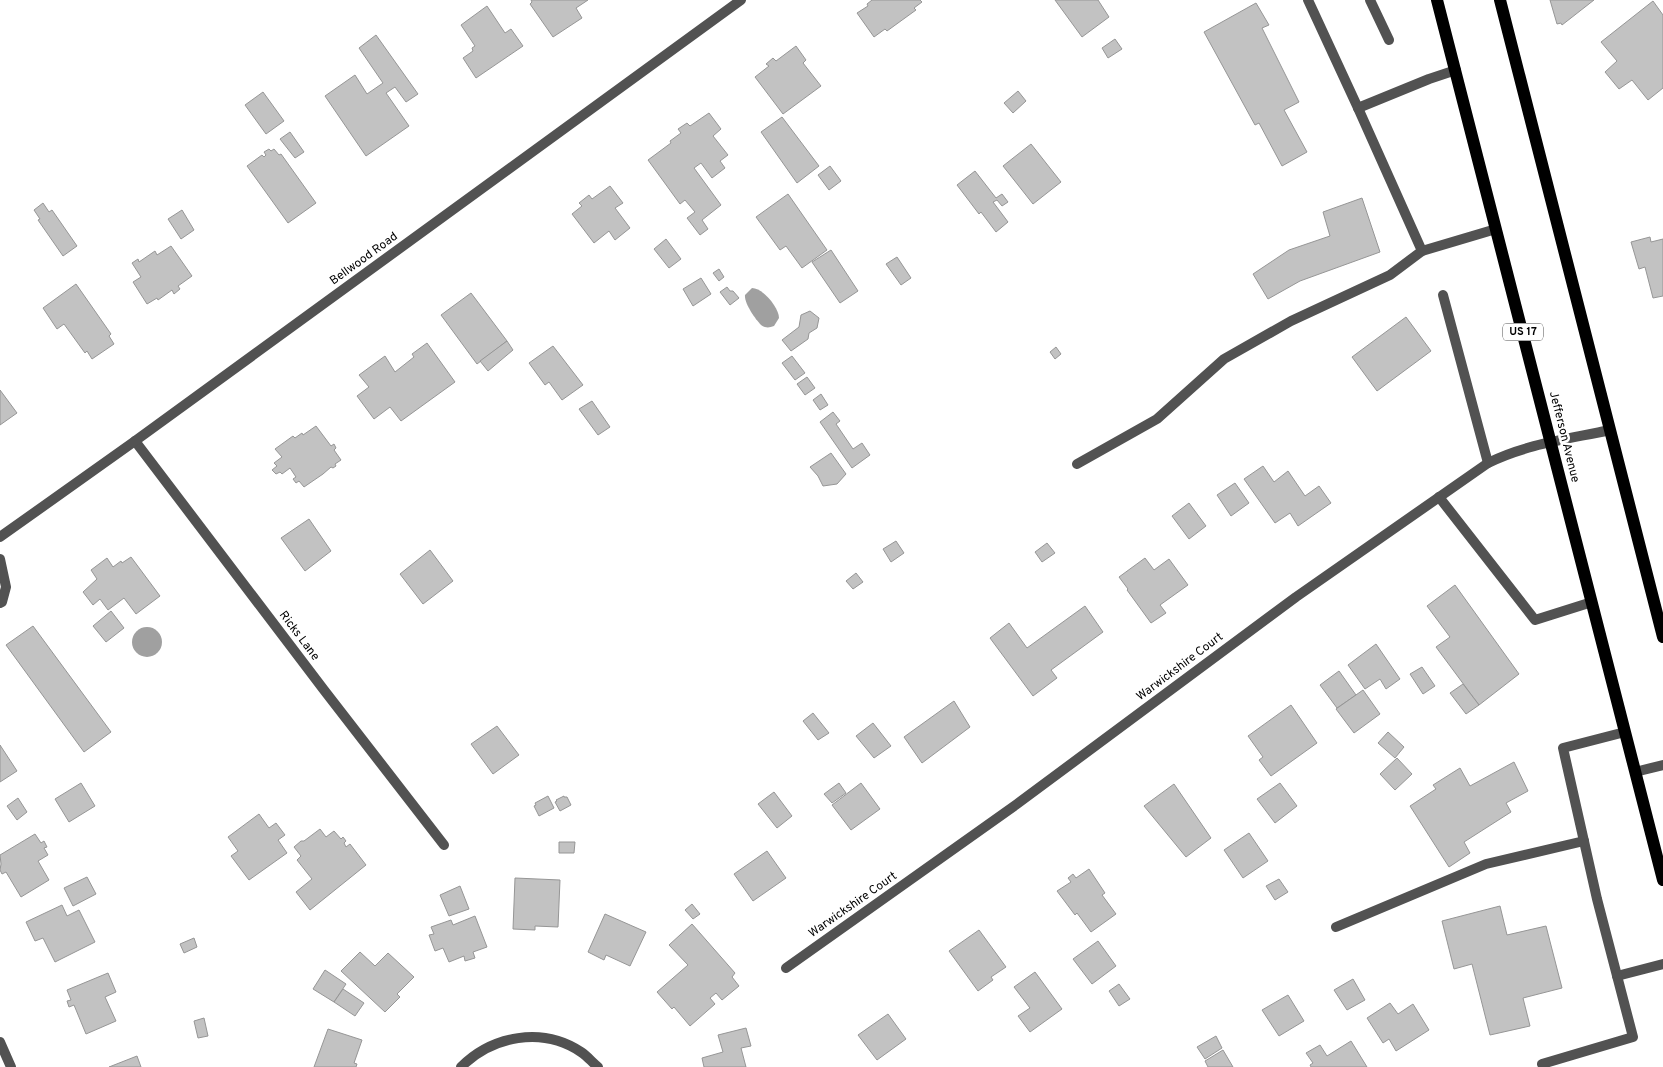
<svg xmlns="http://www.w3.org/2000/svg" width="1663" height="1067" viewBox="0 0 1663 1067" font-family="Overpass,sans-serif">
	<rect width="100%" height="100%" fill="#fff"/>
	<g fill="#a0a0a0">
		<path d="M752,288C763,288 779,308 779,318L774,326C769,328 765,328 761,325C755,319 744,303 745,295Z"/>
		<circle cx="147" cy="642" r="15"/>
	</g>
	<g fill="#c2c2c2" stroke="#969696">
		<path d="M531,0H588L576,8L582,18L553,37L530,4L532,2Z"/>
		<path d="M872,0H920L922,2L914,8L916,10L887,31L885,29L874,37L857,13L868,6L867,4Z"/>
		<path d="M1055,0H1098L1109,17L1082,37Z"/>
		<path d="M1550,0H1594L1562,25L1561,23L1557,24Z"/>
		<path d="M1653,1L1663,15V88L1648,100L1632,80L1619,89L1605,72L1617,61L1601,42Z"/>
		<path d="M1256,3L1269,25L1262,28L1299,102L1284,110L1307,152L1282,166L1259,123L1255,125L1204,32Z"/>
		<path d="M487,6L505,33L511,29L523,46L476,78L463,58L473,51L472,48L475,46L461,25Z"/>
		<path d="M376,35L418,94L406,102L395,87L386,93L409,126L366,156L325,96L355,75L367,94L383,83L359,48Z"/>
		<path d="M1115,39L1122,49L1108,58L1102,48Z"/>
		<path d="M796,46L806,60L803,63L821,86L783,114L755,77L769,66L766,64L773,58L776,61Z"/>
		<path d="M1018,91L1026,101L1013,113L1004,103Z"/>
		<path d="M263,92L284,121L266,134L245,105Z"/>
		<path d="M709,113L721,129L713,136L728,155L720,161L725,168L712,178L701,163L694,168L721,205L702,220L708,229L700,235L687,218L695,212L685,200L680,204L648,160L671,143L670,141L681,133L678,129L687,123L690,126Z"/>
		<path d="M782,117L819,166L797,183L761,132Z"/>
		<path d="M290,132L304,152L295,158L280,139Z"/>
		<path d="M1031,144L1061,182L1033,204L1003,166Z"/>
		<path d="M269,149L271,151L274,149L279,155L281,154L316,203L288,223L247,166L262,155L264,157L266,155L264,152Z"/>
		<path d="M830,166L841,181L829,190L818,175Z"/>
		<path d="M975,171L996,198L1002,194L1008,202L1002,206L997,200L993,202L1008,222L996,232L981,212L979,214L957,185Z"/>
		<path d="M610,186L623,203L615,208L630,228L615,240L609,231L594,243L572,214L582,206L579,203L589,195L592,199Z"/>
		<path d="M788,194L827,250L802,268L786,246L780,250L756,217Z"/>
		<path d="M1362,198L1380,252L1300,281L1268,299L1253,274L1289,250L1330,236L1323,212Z"/>
		<path d="M43,203L49,212L52,210L77,246L63,256L38,220L40,219L34,210Z"/>
		<path d="M182,210L194,230L181,239L168,219Z"/>
		<path d="M1650,237L1651,242L1663,239V296L1653,298L1645,267L1639,269L1631,242Z"/>
		<path d="M666,239L681,259L669,268L654,249Z"/>
		<path d="M171,246L192,276L178,286L180,289L174,294L172,290L158,300L157,298L147,304L133,282L141,277L132,263L138,259L139,262L155,251L157,255Z"/>
		<path d="M831,250L858,291L840,303L812,262Z"/>
		<path d="M897,257L911,278L901,285L886,264Z"/>
		<path d="M719,269L724,277L719,281L713,273Z"/>
		<path d="M701,278L711,294L693,306L683,289Z"/>
		<path d="M76,284L111,334L109,336L114,344L92,359L87,351L85,353L64,324L57,329L43,308Z"/>
		<path d="M727,287L730,291H733L739,298L730,305L720,292Z"/>
		<path d="M471,293L507,341L477,364L441,315Z"/>
		<path d="M810,311L819,318L817,328L809,333L808,339L791,351L782,340L799,327L801,315Z"/>
		<path d="M1406,317L1431,351L1377,391L1352,357Z"/>
		<path d="M507,341L513,350L488,371L480,361Z"/>
		<path d="M427,343L455,382L401,421L390,407L374,419L357,396L369,387L359,375L385,356L395,372L414,357L412,354Z"/>
		<path d="M553,346L583,385L562,400L549,382L545,385L529,363Z"/>
		<path d="M1056,347L1061,354L1055,359L1050,352Z"/>
		<path d="M792,356L805,373L795,380L782,363Z"/>
		<path d="M807,377L815,388L805,395L797,384Z"/>
		<path d="M0,390L17,413L0,425Z"/>
		<path d="M821,394L828,405L820,410L813,400Z"/>
		<path d="M592,401L610,427L598,435L579,409Z"/>
		<path d="M833,412L840,421L836,424L853,449L862,443L870,455L852,468L820,422Z"/>
		<path d="M316,426L331,446L334,444L336,448L334,450L341,460L335,464L336,466L333,468L331,467L323,474L304,487L299,481L296,483L293,479L296,477L290,468L282,474L280,472L276,474L272,470L277,466L274,463L282,457L275,449L293,436L295,438L302,433L303,435Z"/>
		<path d="M831,453L846,474L837,484L823,486L818,476L810,467Z"/>
		<path d="M1263,466L1274,482L1288,471L1305,496L1319,486L1331,503L1298,526L1290,513L1275,523L1244,479Z"/>
		<path d="M1235,483L1249,503L1231,516L1217,495Z"/>
		<path d="M1189,503L1206,526L1189,539L1172,516Z"/>
		<path d="M309,519L331,551L305,571L281,538Z"/>
		<path d="M896,541L904,553L891,562L883,549Z"/>
		<path d="M1047,543L1055,553L1042,562L1035,552Z"/>
		<path d="M430,550L453,581L423,604L400,574Z"/>
		<path d="M131,557L160,596L136,614L124,598L108,610L100,599L93,605L83,592L97,579L91,570L107,558L113,567L121,561L122,563Z"/>
		<path d="M1145,558L1154,570L1169,559L1188,585L1160,605L1166,613L1151,623L1127,590L1128,589L1119,577Z"/>
		<path d="M856,573L863,582L853,589L846,581Z"/>
		<path d="M1455,585L1519,674L1479,705L1436,647L1450,637L1427,606Z"/>
		<path d="M1085,606L1103,632L1051,670L1057,678L1033,696L990,638L1009,623L1027,648Z"/>
		<path d="M111,611L124,628L106,642L93,626Z"/>
		<path d="M33,626L111,732L84,752L6,645Z"/>
		<path d="M1376,644L1400,679L1386,689L1380,679L1365,689L1348,665Z"/>
		<path d="M1422,667L1435,686L1423,694L1410,674Z"/>
		<path d="M1339,671L1356,695L1337,708L1320,685Z"/>
		<path d="M1463,684L1479,705L1466,714L1450,693Z"/>
		<path d="M1363,690L1380,714L1354,733L1336,709Z"/>
		<path d="M954,701L970,727L922,763L904,737Z"/>
		<path d="M1291,705L1317,743L1271,776L1259,760L1263,757L1248,736Z"/>
		<path d="M813,713L829,733L818,740L803,721Z"/>
		<path d="M873,723L891,746L874,758L856,736Z"/>
		<path d="M497,726L519,755L493,774L471,744Z"/>
		<path d="M1388,732L1404,747L1395,758L1378,743Z"/>
		<path d="M0,745L17,771L0,782Z"/>
		<path d="M1397,758L1412,774L1395,790L1380,774Z"/>
		<path d="M1514,762L1528,791L1506,803L1511,812L1464,842L1470,853L1449,867L1410,806L1436,789L1433,785L1460,768L1470,786Z"/>
		<path d="M81,783L95,806L69,822L55,799Z"/>
		<path d="M839,783L846,793L832,803L824,794Z"/>
		<path d="M861,783L880,809L851,830L832,805Z"/>
		<path d="M1280,783L1297,806L1275,823L1257,799Z"/>
		<path d="M1174,784L1211,838L1186,857L1144,806Z"/>
		<path d="M774,792L792,816L777,828L758,804Z"/>
		<path d="M548,796L554,808L539,816L534,806L536,805L535,803Z"/>
		<path d="M564,796V797H567L571,805L560,811L555,802L557,801L556,800Z"/>
		<path d="M18,798L27,812L17,820L7,806Z"/>
		<path d="M259,814L269,828L276,823L285,835L278,840L287,853L249,880L231,856L238,851L228,837Z"/>
		<path d="M320,829L326,837L334,831L341,839L343,837L346,841L344,843L346,847L350,844L366,865L310,910L296,892L312,879L297,860L301,856L294,847L301,841H304Z"/>
		<path d="M1249,833L1268,861L1243,878L1224,850Z"/>
		<path d="M35,834L41,843L44,841L47,847L44,848L48,855L38,861L49,880L21,897L6,872L2,874L0,870L1,864L0,855Z"/>
		<path d="M559,842H575L574,853H559Z"/>
		<path d="M767,851L786,878L753,901L734,874Z"/>
		<path d="M1089,869L1105,893L1102,895L1116,914L1091,932L1077,913L1075,915L1057,891L1071,882L1068,878L1073,874L1076,878Z"/>
		<path d="M87,877L96,894L73,906L64,888Z"/>
		<path d="M515,878L560,880L558,927L535,926V930L513,929Z"/>
		<path d="M1279,879L1288,892L1275,900L1266,886Z"/>
		<path d="M460,886L469,909L449,916L440,895Z"/>
		<path d="M692,904L700,914L693,919L685,910Z"/>
		<path d="M62,905L67,916L79,910L95,942L55,962L43,938L35,941L26,922Z"/>
		<path d="M1500,906L1507,935L1546,926L1562,988L1523,998L1530,1026L1490,1035L1472,964L1454,969L1442,921Z"/>
		<path d="M605,914L646,932L630,966L606,955L604,960L588,952Z"/>
		<path d="M475,916L487,947L473,952L475,958L465,961L464,956L449,962L443,948L435,951L429,935L434,934L431,927L451,920L453,925Z"/>
		<path d="M692,924L735,973L732,977L739,986L722,1000L716,993L710,998L715,1004L690,1026L674,1007L672,1009L657,992L688,965L669,945Z"/>
		<path d="M979,930L1006,967L991,977L993,980L978,991L949,951Z"/>
		<path d="M194,938L197,947L184,953L180,944Z"/>
		<path d="M1098,941L1116,966L1092,984L1073,959Z"/>
		<path d="M360,952L375,966L388,953L414,977L397,994L400,997L385,1012L341,971Z"/>
		<path d="M325,970L346,984L334,1002L313,989Z"/>
		<path d="M1035,972L1062,1009L1030,1032L1018,1016L1030,1008L1014,987Z"/>
		<path d="M108,973L116,992L105,997L116,1021L86,1034L74,1005L69,1007L67,1001L71,1000L67,990Z"/>
		<path d="M1353,979L1365,1000L1347,1010L1334,990Z"/>
		<path d="M1119,984L1130,999L1119,1006L1109,991Z"/>
		<path d="M343,989L364,1003L355,1016L334,1002Z"/>
		<path d="M1288,995L1304,1021L1279,1036L1262,1010Z"/>
		<path d="M1390,1003L1398,1014L1413,1004L1429,1030L1396,1051L1389,1039L1383,1043L1367,1018Z"/>
		<path d="M888,1014L906,1039L877,1060L858,1035Z"/>
		<path d="M204,1018L208,1036L198,1038L194,1021Z"/>
		<path d="M746,1028L751,1046L741,1048L746,1067H704L702,1058L723,1052L718,1035Z"/>
		<path d="M328,1029L362,1040L354,1063L357,1064L356,1067H314Z"/>
		<path d="M1216,1036L1222,1048L1205,1059L1197,1047Z"/>
		<path d="M1351,1041L1367,1067H1311L1310,1065L1313,1063L1306,1053L1320,1045L1327,1056Z"/>
		<path d="M1223,1050L1233,1067H1208L1205,1061Z"/>
		<path d="M137,1056L141,1067H109Z"/>
	</g>
	<g fill="none" stroke-linecap="round" stroke-linejoin="round">
		<g stroke="#525252" stroke-width="10">
			<path d="M1308,0L1358,108L1422,251"/>
			<path d="M1370,0L1389,40"/>
			<path d="M1358,108L1429,79L1456,70"/>
			<path d="M1443,295L1488,463"/>
			<path d="M1077,464L1157,419L1224,359L1291,321L1390,275L1422,251L1496,229"/>
			<path d="M1439,497L1535,620L1592,602"/>
			<path d="M0,559L6,587L2,602L0,603"/>
			<path d="M1336,927L1486,864L1584,841"/>
			<path d="M1617,976L1663,964"/>
			<path d="M1542,1064L1633,1037L1597,899L1563,748L1625,732"/>
		</g>
		<g stroke="#525252" stroke-width="10">
			<path d="M135,441L324,690L444,845"/>
			<path d="M0,537L135,441L741,0"/>
			<path d="M1635,772L1663,765"/>
			<path d="M786,968L1017,804L1296,597L1488,463C1526,444 1569,439 1610,430"/>
			<path d="M0,1042L11,1067"/>
			<path d="M461,1067C492,1036 542,1026 581,1052C587,1056 592,1062 598,1067"/>
		</g>
		<g stroke="#000" stroke-width="12">
			<path d="M1437,0L1663,880"/>
			<path d="M1500,0L1663,637"/>
		</g>
	</g>
	<g text-anchor="middle" dominant-baseline="central" stroke-width="5" stroke-linejoin="round" paint-order="stroke">
		<rect fill="#fff" stroke="#4c4c4c" stroke-width="1" x="1503" y="323.5" width="40" height="17" rx="4"/>
		<g font-size="11" font-weight="bold" fill="#000">
			<text x="1523" y="332">US 17</text>
		</g>
		<g font-size="12" fill="#000" stroke="#fff">
			<text transform="translate(364 259) rotate(-36)">Bellwood Road</text>
			<text transform="translate(1564 437) rotate(76)">Jefferson Avenue</text>
			<text transform="translate(299 636) rotate(53)">Ricks Lane</text>
			<text transform="translate(1180 667) rotate(-37)">Warwickshire Court</text>
			<text transform="translate(853 905) rotate(-35)">Warwickshire Court</text>
		</g>
	</g>
</svg>
